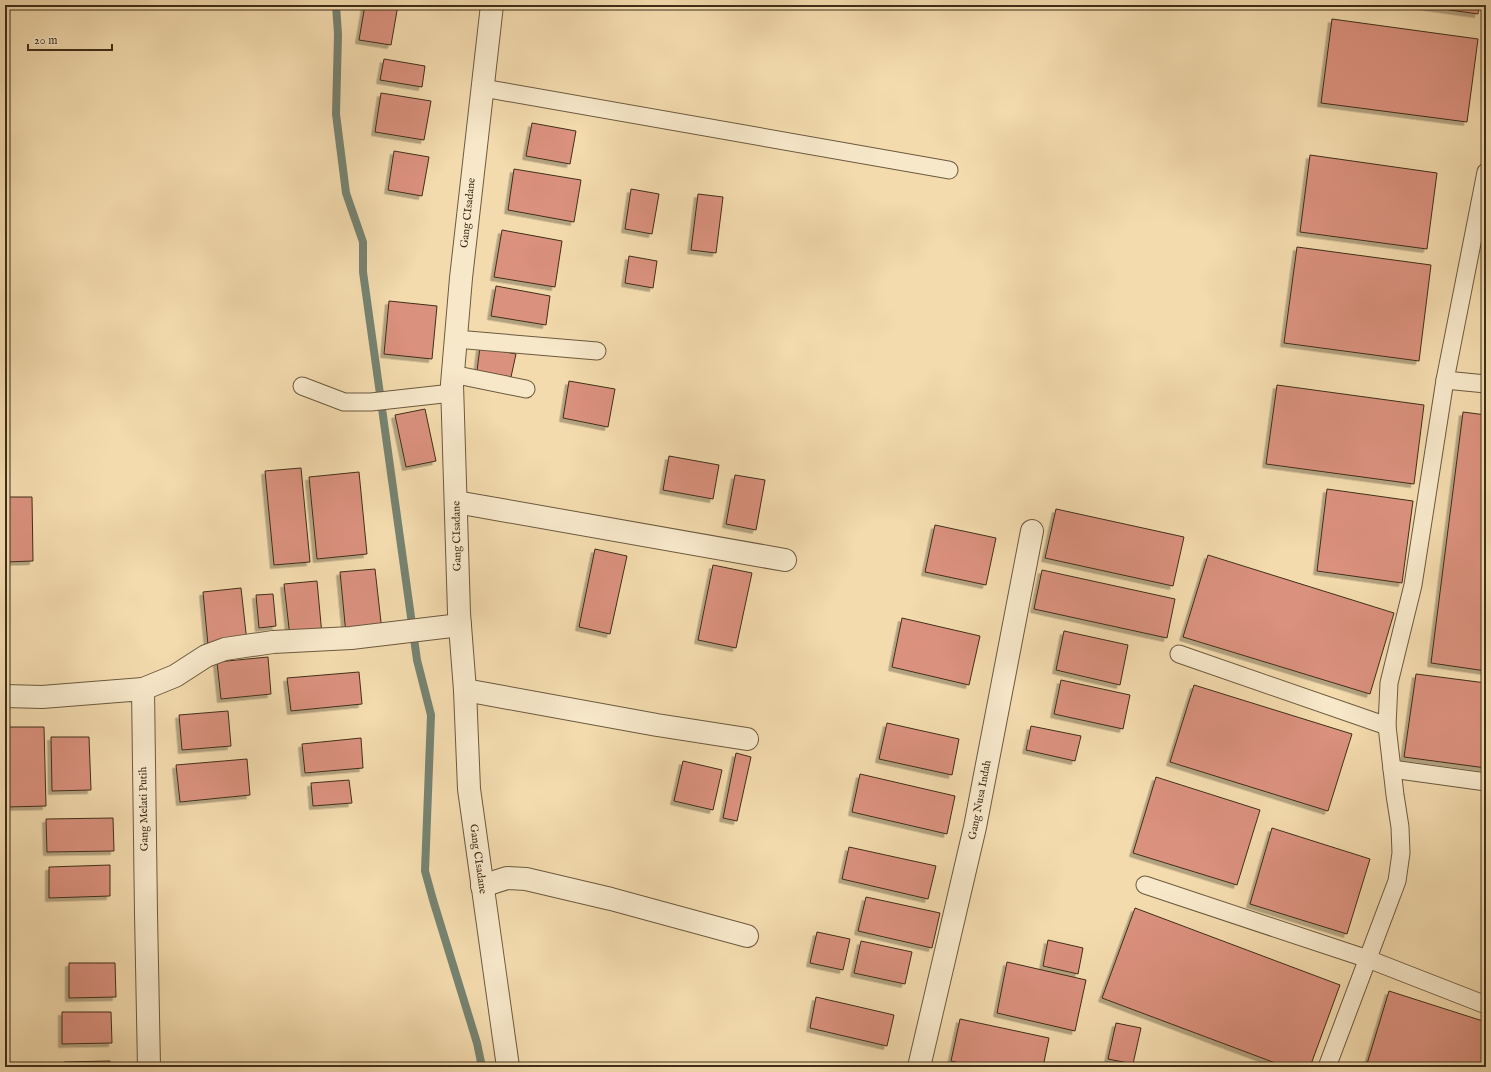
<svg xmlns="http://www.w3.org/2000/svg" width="1491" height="1072" viewBox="0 0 1491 1072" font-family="'IM FELL English',serif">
	<defs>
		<filter id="shadow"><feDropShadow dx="-3.5" dy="3.5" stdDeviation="0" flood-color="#0004"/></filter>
	</defs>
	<rect width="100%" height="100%" fill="#f3dbae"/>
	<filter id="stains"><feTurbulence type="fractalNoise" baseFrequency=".005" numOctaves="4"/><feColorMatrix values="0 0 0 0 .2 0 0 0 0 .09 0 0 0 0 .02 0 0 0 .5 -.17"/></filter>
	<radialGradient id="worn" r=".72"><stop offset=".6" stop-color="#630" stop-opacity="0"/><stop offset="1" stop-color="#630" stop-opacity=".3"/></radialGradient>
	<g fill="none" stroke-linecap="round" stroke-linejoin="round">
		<path stroke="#768371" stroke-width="8" d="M336,5L338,34L336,114L346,193L363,242V272L417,660L431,715L425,871L433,900L477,1043L482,1067"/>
	</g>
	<g fill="#da917e" stroke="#3f2e18" filter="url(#shadow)">
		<path d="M365,5H398L391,45L359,40Z"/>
		<path d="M1415,5H1479L1478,14Z"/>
		<path d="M1332,19L1478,39L1467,122L1321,103Z"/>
		<path d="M384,59L425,66L422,87L380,80Z"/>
		<path d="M381,93L431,101L424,140L375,132Z"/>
		<path d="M532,123L576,131L570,164L526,156Z"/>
		<path d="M394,151L429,157L422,196L388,190Z"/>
		<path d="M1310,155L1437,173L1427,249L1300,232Z"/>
		<path d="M514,169L581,180L574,222L508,210Z"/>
		<path d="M631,189L659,194L652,234L625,229Z"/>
		<path d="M698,194L723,197L716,253L691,250Z"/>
		<path d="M502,230L562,241L555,287L494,277Z"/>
		<path d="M1297,247L1431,265L1419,361L1284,343Z"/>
		<path d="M629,256L657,261L653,288L625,283Z"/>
		<path d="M496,286L550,296L546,325L491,316Z"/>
		<path d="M389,301L437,306L432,359L384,354Z"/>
		<path d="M480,347L516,354L511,377L477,371Z"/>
		<path d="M569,381L615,389L608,427L563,418Z"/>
		<path d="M1277,385L1424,405L1414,484L1266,464Z"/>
		<path d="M425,409L436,461L406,467L395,415Z"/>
		<path d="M1463,412L1486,415V671L1431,663Z"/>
		<path d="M669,456L719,465L713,499L663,490Z"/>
		<path d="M301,468L310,562L274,565L265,471Z"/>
		<path d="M359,472L367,554L317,559L309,477Z"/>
		<path d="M735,475L765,480L756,530L726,524Z"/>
		<path d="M1327,489L1413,501L1402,583L1317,571Z"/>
		<path d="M5,497H32L33,561L5,562Z"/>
		<path d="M1056,509L1184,537L1173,586L1045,558Z"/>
		<path d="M935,525L996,538L986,585L925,572Z"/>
		<path d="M595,549L627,556L610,634L579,627Z"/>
		<path d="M1208,555L1394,613L1370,694L1183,637Z"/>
		<path d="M713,565L752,573L736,648L698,640Z"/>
		<path d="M375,569L382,631L346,634L340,572Z"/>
		<path d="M1042,570L1175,599L1167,638L1034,609Z"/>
		<path d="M317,581L322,635L290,637L284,584Z"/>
		<path d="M241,588L247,642L208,645L203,592Z"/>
		<path d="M273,594L276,626L259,628L256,595Z"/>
		<path d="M902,618L980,636L969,685L892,667Z"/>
		<path d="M1064,631L1128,645L1120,685L1056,670Z"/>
		<path d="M268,657L271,694L221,699L217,662Z"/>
		<path d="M359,672L362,704L291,711L287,678Z"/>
		<path d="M1416,674L1486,683V768L1404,757Z"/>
		<path d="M1061,680L1130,695L1123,729L1054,714Z"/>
		<path d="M1194,685L1352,734L1328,811L1170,762Z"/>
		<path d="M228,711L231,746L182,750L179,715Z"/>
		<path d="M887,723L959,739L952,775L879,759Z"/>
		<path d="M1031,726L1081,736L1075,761L1026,750Z"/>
		<path d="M5,727H44L46,806L7,807Z"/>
		<path d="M51,737H89L91,790L52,791Z"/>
		<path d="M361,738L363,768L305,773L302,744Z"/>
		<path d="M736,753L751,757L737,821L723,818Z"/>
		<path d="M247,759L250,795L180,802L176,765Z"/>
		<path d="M683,761L722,770L713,810L674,801Z"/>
		<path d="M860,774L955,796L947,834L852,812Z"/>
		<path d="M1156,777L1260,810L1237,885L1133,853Z"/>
		<path d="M349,780L352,803L313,806L311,783Z"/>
		<path d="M113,818L114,851L47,852L46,819Z"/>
		<path d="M1272,828L1370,859L1347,934L1250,904Z"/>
		<path d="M849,847L936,866L928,899L842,879Z"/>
		<path d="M110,865V896L49,898V867Z"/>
		<path d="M866,897L940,913L932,948L858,931Z"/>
		<path d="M1135,908L1340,985L1310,1067H1286L1102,998Z"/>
		<path d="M817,932L850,939L843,970L810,963Z"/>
		<path d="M1048,940L1083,948L1078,974L1043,966Z"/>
		<path d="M861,941L912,952L905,984L854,973Z"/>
		<path d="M1007,962L1086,980L1075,1031L997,1013Z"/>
		<path d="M69,963H115L116,997L69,998Z"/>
		<path d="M1389,991L1486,1022V1067H1366Z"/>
		<path d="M816,997L894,1015L887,1046L810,1028Z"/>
		<path d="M62,1012H111L112,1043L62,1044Z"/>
		<path d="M960,1019L1049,1038L1043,1067H978L951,1061Z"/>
		<path d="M1116,1023L1141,1028L1133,1064L1108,1059Z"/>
		<path d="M110,1061L111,1067H64V1062Z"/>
	</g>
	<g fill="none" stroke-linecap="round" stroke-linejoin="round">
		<defs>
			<g id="lane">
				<path d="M483,88L949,170"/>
				<path d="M456,339L597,351"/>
				<path d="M452,374L526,389"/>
				<path d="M1445,380L1486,384"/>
				<path d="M302,386L344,402H371L452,393"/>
				<path d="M1179,654L1387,726"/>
				<path d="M1392,769L1486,782"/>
				<path d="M1145,885L1368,959L1486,1005"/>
				<path d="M1327,1067L1397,881L1401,853L1400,827L1395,795L1387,726L1389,683L1413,585L1445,380L1486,172"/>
			</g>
			<g id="street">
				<path d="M492,5L461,278L452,384L459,613L465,690L469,789L508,1067"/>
				<path d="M456,502L785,560"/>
				<path d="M143,689L175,676L206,656L225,649L273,642L351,638L460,625"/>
				<path d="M465,690L657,725L747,739"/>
				<path d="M5,696L42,697L143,689L146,913L149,1067"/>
				<path d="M482,886L507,878L526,879L611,899L747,936"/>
				<path d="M919,1067L975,827L1032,531"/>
			</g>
		</defs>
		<use href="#lane" stroke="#6c593e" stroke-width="19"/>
		<use href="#street" stroke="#6c593e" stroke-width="24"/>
		<use href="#lane" stroke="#f7e8ca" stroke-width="17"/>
		<use href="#street" stroke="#f7e8ca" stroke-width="22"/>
	</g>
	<g text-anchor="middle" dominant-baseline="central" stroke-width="3" stroke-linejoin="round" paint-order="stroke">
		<g font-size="11" fill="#3f2e18" stroke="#f7e8ca">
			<text transform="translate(468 213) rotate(-84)">Gang CIsadane</text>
			<text transform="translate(457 536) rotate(-91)">Gang CIsadane</text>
			<text transform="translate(980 800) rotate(-79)">Gang Nusa Indah</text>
			<text transform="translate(144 809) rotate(-91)">Gang Melati Putih</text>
			<text transform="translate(478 859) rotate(82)">Gang CIsadane</text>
		</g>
	</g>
	<rect width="1491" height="1072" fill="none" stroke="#f3dbae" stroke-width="20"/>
	<rect x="6" y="6" width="1479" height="1060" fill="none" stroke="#3f2e18" stroke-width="2"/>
	<rect x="10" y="10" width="1471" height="1052" fill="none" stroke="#3f2e18"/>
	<path d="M28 44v6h84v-6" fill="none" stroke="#3f2e18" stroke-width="2"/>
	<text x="34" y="44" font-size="12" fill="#3f2e18" stroke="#f7e8ca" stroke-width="3" paint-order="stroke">20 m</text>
	<rect width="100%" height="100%" filter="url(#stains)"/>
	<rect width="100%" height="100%" fill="url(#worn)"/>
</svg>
